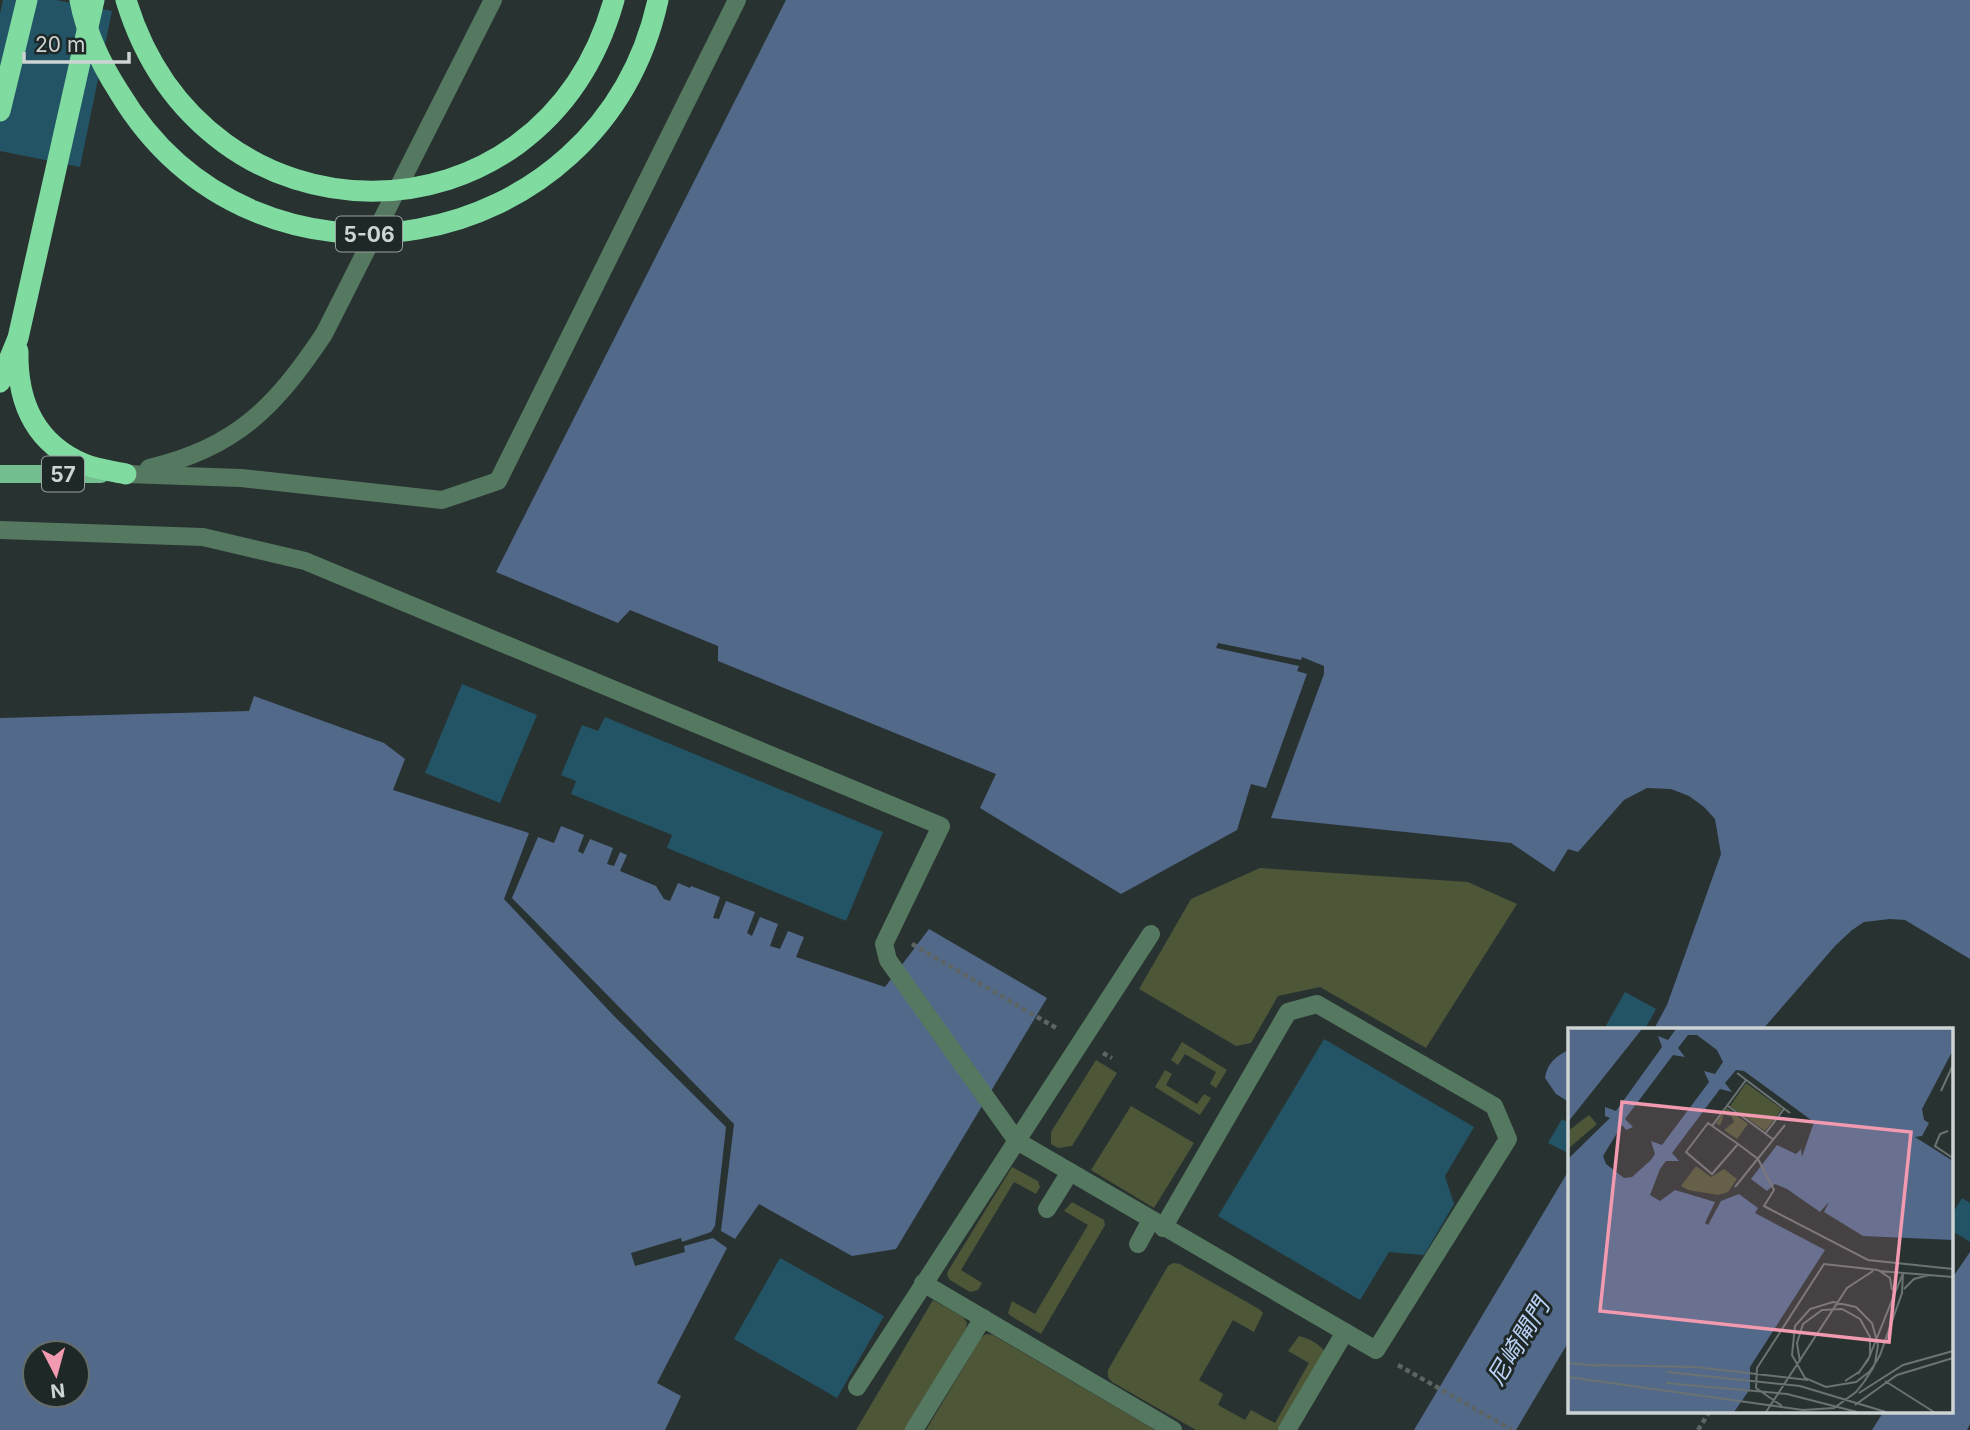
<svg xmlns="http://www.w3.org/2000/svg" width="1970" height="1430" viewBox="0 0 1970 1430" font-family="Inter,'Noto Sans JP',sans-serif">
	<rect width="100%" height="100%" fill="#283231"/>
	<g fill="#4e5638">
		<path d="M1260,868L1468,882L1517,904L1426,1048L1320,987L1278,996L1251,1043L1236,1046L1139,989L1191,899Z"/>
		<path d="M1182,1042L1227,1070L1216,1088L1210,1084L1216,1072L1185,1054L1178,1065L1171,1060Z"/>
		<path d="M1096,1060L1117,1073L1072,1146L1058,1148L1051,1144V1132Z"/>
		<path d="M1165,1070L1172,1074L1166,1085L1197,1104L1204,1094L1211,1098L1200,1115L1155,1087Z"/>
		<path d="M1131,1106L1194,1143L1154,1208L1091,1170Z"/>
		<path d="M1012,1167L1038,1181L1040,1187L1036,1194L1014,1182L961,1270L982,1283L978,1290L970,1292L950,1280L947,1275L948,1271Z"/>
		<path d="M1072,1202L1104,1220L1105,1225L1041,1334L1011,1316L1008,1313L1012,1301L1035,1314L1088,1225L1064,1211Z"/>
		<path d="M1173,1263L1180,1264L1259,1309L1263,1313L1254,1332L1233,1320L1199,1380L1223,1394L1218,1405L1245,1420L1251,1410L1275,1423L1309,1363L1288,1351L1299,1336C1308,1338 1320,1344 1325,1352L1282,1430H1196L1112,1382L1108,1377V1370L1168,1266Z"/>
		<path d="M933,1300L963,1317L967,1323L966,1328L905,1430H856Z"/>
		<path d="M986,1334L993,1335L1155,1430H926L981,1338Z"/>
	</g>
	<g fill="#53698a" fill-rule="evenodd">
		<path d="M786,0H1970V959L1905,920L1890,919L1864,922L1852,930L1835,946L1763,1029H1654L1667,1005L1721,854L1715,819L1704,807L1689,796L1671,789L1647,788L1624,800L1578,852L1568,849L1554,872L1511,843L1271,818L1324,674V666L1302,657L1301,660L1218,643L1216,648L1299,666L1297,671L1307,674L1266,788L1251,784L1237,830L1121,894L980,808L996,774L718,661V646L630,610L618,623L496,572Z"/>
		<path d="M254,696L384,743L405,759L393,790L529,833L504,899L614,1016L726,1127L715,1226L711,1232L682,1242L681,1238L631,1253L635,1266L685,1252L684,1246L713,1238L727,1248L657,1383L681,1396L665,1430H0V718L249,711ZM35,1353H77V1395H35Z"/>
		<path d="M561,826L584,835L578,851L583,854L590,839L613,848L607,864L614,866L620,852L627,855L620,871L656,886L664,899L670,901L678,883L690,888L691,886L720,897L713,918L719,919L726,901L755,912L747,933L752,936L760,917L778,924L770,946L780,949L788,931L804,937L796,957L885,987L929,929L1047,998L896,1249L852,1256L759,1204L735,1239L721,1231L734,1124L512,898L538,837L554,843Z"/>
		<path d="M1569,1050V1102L1556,1094L1545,1078C1547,1063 1556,1056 1569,1050Z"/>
		<path d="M1569,1170V1341L1516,1430H1414Z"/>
		<path d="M1970,1252V1424L1967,1430H1872L1884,1411H1951V1272L1955,1274Z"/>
	</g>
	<g fill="#235465">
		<path d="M3,0H56L112,11L80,167L0,151V14Z"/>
		<path d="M462,684L537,715L500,803L425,773Z"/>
		<path d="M605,717L883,832L846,921L667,848L672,835L571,794L576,781L561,775L582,725L598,731Z"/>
		<path d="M1625,992L1656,1009L1645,1029H1604Z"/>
		<path d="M1324,1039L1474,1127L1445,1176L1454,1204L1424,1255L1389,1252L1360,1300L1218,1216Z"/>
		<path d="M1562,1119L1569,1123L1568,1153L1548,1143Z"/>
		<path d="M1962,1198L1970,1203V1242L1951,1230V1216Z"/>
		<path d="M780,1258L884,1316L837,1398L734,1339Z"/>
	</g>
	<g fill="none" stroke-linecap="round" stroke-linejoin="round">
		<g stroke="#5c6564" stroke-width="4.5" stroke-dasharray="5 3.5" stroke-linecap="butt">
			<path d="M912,944L1058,1029"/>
			<path d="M1103,1053L1112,1058"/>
			<path d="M1398,1365L1512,1430"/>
			<path d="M1698,1430L1710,1411"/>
		</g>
		<g stroke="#557860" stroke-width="18">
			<path d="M149,468C236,448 276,406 324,334L493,0"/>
			<path d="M126,474L241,478L442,500L498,481L737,0"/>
			<path d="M0,530L203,537L305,561L941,826L884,944L888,960L1017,1141L1376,1350L1508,1139L1494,1106L1317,1004L1288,1012L1163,1228"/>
			<path d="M1047,1209L1070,1172"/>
			<path d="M1138,1244L1151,1220"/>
			<path d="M923,1283L1173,1430"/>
			<path d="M857,1387L1151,934"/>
			<path d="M914,1430L983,1318"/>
			<path d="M1287,1430L1345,1332"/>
		</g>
		<path stroke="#74bf8f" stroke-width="18" d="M0,474H101"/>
		<g stroke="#80dba1" stroke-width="21">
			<path d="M0,111L27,0"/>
			<path d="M18,351C17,401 34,443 84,464C96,469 112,471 126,474"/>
			<path d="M0,382L18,338L94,0"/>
		</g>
		<g stroke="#80dba1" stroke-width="21">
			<path d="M80,0C86,32 101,64 119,92C256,321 601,259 658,0"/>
			<path d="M126,0C203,254 542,256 614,0"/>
		</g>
	</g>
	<g text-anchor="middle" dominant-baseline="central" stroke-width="6" stroke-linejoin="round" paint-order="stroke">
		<g fill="#1e2827" stroke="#99a0a0" stroke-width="2">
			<rect x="336" y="216.5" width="66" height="35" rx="5"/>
			<rect x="42" y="456.5" width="42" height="35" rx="5"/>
		</g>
		<g font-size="21" font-weight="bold" fill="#ced4d4">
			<text x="369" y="234">5-06</text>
			<text x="63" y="474">57</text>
		</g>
		<g font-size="24" font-style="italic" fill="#bcd2f5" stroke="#1e2827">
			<text transform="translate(1518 1342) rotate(-59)">尼崎閘門</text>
		</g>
	</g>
	<g transform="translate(1568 1028)">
		<rect width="385" height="385" fill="#283231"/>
		<path d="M178,55L214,81L197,103L162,78ZM159,80L180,96L169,111L156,102L166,94L164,89L156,86L152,98L148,95ZM21,87L29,96L0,121V103ZM128,138L143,149L156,141L169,151L160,164L150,167L120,162L113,158Z" fill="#4e5638"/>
		<path d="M3,1H74L0,94V7ZM108,1H385V22L354,81L356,92L361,95L354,108L347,109L385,133V212L295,208L256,184L261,174L252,184L219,161L207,156L199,163L183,151L209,117L228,126L233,121L234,129L246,94L176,43L168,42L157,55L164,64L152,61L104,125L111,133H98L92,141L82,167L92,173L107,162L147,174L137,195L140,197L153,173L171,166L190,180L187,185L257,222L182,339V361L166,384H0V131L42,90L37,88V79L48,83L94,19L90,8L100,12ZM120,7H129L149,22L155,34L147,46L136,43L141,54L94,117L83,113L87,126L83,132L64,149L56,150L38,136L35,128L54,97L58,102L65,99L57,91L105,27L117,29L110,20Z" fill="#53698a" fill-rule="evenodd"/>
		<path fill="none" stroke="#6a7372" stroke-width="2" d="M169,45L222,85M373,63L385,37M160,78L206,112M144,98L178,52M380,103L372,106L367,118L385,130M197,106L216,81M170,116L144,146L118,124L140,95L170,116L190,131L206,162L196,178L300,232L385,241M167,159L217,97M310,242L322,250L324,262M311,243L385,249M336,261L346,251L361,247M232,334L229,315L235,296L254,282L274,281L292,291L302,309V328L290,346M0,335L30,338M25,337L128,339L240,352M99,344L232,358L318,384M0,349L235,382L266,380L288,364L296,354L305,340L307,335L310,317L304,295L288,279L265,274L242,281L227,298L224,327L237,350L258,359L288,354L301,344L304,340L308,334L312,327L334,265L335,245M277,353L291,344L300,332L335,245M317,353L366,384M98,355L219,366L289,384M291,365L335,337L385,323M287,377L329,347L385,330M214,378L188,360L189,340L256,236L310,242M198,384L279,260L305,243"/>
		<path fill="#f29ab0" fill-opacity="0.15" stroke="#f29ab0" stroke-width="3.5" d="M54,74L343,104L321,314L32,283Z"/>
		<rect width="385" height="385" fill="none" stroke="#ced4d4" stroke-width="3.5"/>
	</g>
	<g transform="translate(56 1374) rotate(174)"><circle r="33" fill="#1e2827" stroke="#646d6c" stroke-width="2"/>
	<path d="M0-5L12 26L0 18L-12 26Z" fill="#f29ab0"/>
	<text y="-10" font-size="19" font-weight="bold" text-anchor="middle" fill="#ced4d4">N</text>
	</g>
	<path d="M24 52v10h105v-10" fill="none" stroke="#ced4d4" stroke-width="3.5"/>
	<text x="35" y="52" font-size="21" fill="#ced4d4" stroke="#1e2827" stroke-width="5" paint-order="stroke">20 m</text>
</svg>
